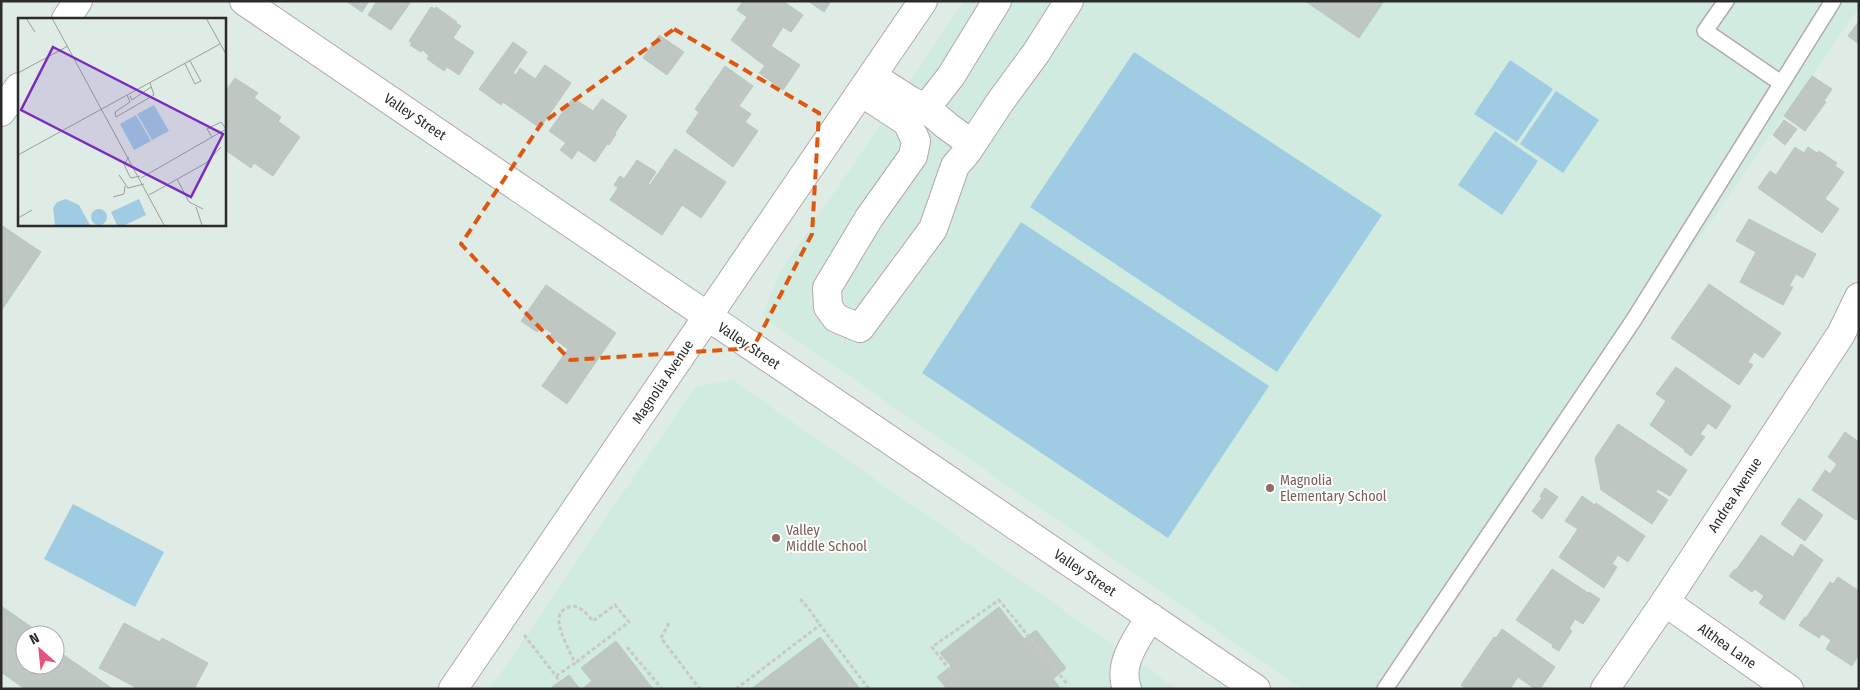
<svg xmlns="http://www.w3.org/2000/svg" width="1860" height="690" viewBox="0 0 1860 690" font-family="'Fira Sans Condensed',sans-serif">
	<rect width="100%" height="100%" fill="#dfece5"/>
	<g fill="#d1ebe0">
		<path d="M964,1H1859V8L1655,302L1396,689H1302L762,316L781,271Z"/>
		<path d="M732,380L1177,689H490L695,387Z"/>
	</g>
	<g fill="#9fcce2">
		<path d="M1134,52L1382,215L1277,372L1030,207Z"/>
		<path d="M1510,60L1553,89L1517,142L1474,114Z"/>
		<path d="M1556,91L1599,120L1563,173L1520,144Z"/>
		<path d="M1495,131L1538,161L1502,215L1458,185Z"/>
		<path d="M1021,222L1269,386L1168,538L922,373Z"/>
		<path d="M73,504L164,552L135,607L44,559Z"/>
	</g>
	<g fill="#bec7c2" stroke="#b9c7c1">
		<path d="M346,1H369L362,12Z"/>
		<path d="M377,1H407L410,3L391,30L368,15Z"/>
		<path d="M743,1H783L803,15L791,32L783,27L771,46L800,65L783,90L759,73L765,66L731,40L747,17L737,10Z"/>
		<path d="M808,1H831L824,12Z"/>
		<path d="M1305,1H1384L1359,38Z"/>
		<path d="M431,7L435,9L436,7L457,22L456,23L461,26L453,38L474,52L459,75L447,67L444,71L427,59L429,56L423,50L421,52L410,45L412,43L409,41Z"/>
		<path d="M1859,21V44L1848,36Z"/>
		<path d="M659,35L684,52L667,75L643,58Z"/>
		<path d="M513,42L527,52L513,73L516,75L520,68L535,79L545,65L571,83L540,128L503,102L501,105L479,89Z"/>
		<path d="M725,66L753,86L739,106L751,114L745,122L758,131L733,167L686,132L699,112L695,109Z"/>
		<path d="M1812,76L1832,89L1824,101L1826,102L1805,131L1784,116Z"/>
		<path d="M235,78L258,93L254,98L281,117L278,121L300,137L273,176L254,163L251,168L224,149V113L228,107L224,104V93Z"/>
		<path d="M573,98L593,111L602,99L627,116L615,133L616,134L609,145L607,144L595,162L578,150L572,159L560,150L566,143L549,131Z"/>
		<path d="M1784,120L1797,129L1785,145L1773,135Z"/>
		<path d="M1795,147L1804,153L1808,147L1817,153L1819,151L1837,163L1835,166L1844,172L1825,199L1839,209L1822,233L1758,188L1770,171L1776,175Z"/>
		<path d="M675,149L726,182L701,218L682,205L662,235L610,200L618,188L614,185L620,176L624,179L637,160L656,172L648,184L650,185Z"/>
		<path d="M1749,219L1816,254L1803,278L1796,274L1789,286L1793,287L1783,305L1740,282L1756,252L1736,241Z"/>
		<path d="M1,225L41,252L1,311Z"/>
		<path d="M1709,284L1781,333L1763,358L1754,352L1748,362L1753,365L1739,385L1671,338Z"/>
		<path d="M546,285L616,333L567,404L542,386L568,349L550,336L552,333L541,326L537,332L521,321Z"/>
		<path d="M1676,367L1731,406L1716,429L1708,423L1700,434L1705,437L1691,456L1684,451L1685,450L1650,425L1666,401L1656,394Z"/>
		<path d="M1618,424L1687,470L1670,496L1658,489L1656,492L1668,500L1652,524L1601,490L1595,458Z"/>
		<path d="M1845,432L1859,442V516L1856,520L1812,490L1825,470L1830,474L1837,464L1828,457Z"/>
		<path d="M1545,488L1558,497L1542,519L1532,511L1542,498L1540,496Z"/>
		<path d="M1582,496L1595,505L1596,503L1645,536L1628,562L1618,555L1612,564L1617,567L1604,588L1559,557L1578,529L1565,521Z"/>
		<path d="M1799,498L1823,515L1805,541L1781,524Z"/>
		<path d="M1761,535L1793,557L1801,544L1823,560L1784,620L1759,603L1764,596L1755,589L1752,592L1729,576L1735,569L1736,570Z"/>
		<path d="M1552,569L1588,593L1589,592L1600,599L1583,624L1575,619L1569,629L1572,631L1559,651L1552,647L1553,645L1516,620Z"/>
		<path d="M1838,577L1859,591V654L1852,666L1826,649L1831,640L1822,634L1819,638L1799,625L1805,617L1806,618L1830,582L1833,584Z"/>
		<path d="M1,606L43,635H25V665H55V649L113,689H25L1,672Z"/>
		<path d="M999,607L1024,639L1036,630L1066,668L1053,679L1061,689H947L937,677L951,666L940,653Z"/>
		<path d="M124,623L160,642L162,638L208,663L194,689H134L135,687L99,668Z"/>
		<path d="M1502,629L1555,667L1540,689H1535L1518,677L1510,689H1466L1461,685L1494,637L1496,638Z"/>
		<path d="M820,637L860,689H751Z"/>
		<path d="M616,641L653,689H582L592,681L581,668Z"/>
		<path d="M569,675L580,689H554L552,687Z"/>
	</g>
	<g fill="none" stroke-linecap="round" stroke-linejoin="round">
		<defs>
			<g id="lane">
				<path d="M1726,1L1705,31L1781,83"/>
				<path d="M1385,689L1633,321L1833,1"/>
			</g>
			<g id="street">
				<path d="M244,1L1256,689"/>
				<path d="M66,19L78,1"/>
				<path d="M872,76L911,101L926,108L951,76L997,1"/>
				<path d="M861,92L907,122L916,141L913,156L869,218L827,288L828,307L836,318L860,328L933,229L955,166L967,152L1000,102L1036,53L1069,1"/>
				<path d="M926,108L947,126L972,144"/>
				<path d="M1,112L19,87"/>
				<path d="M1665,602L1789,689"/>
				<path d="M453,689L923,1"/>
				<path d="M1127,689C1117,663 1138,638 1150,617"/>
				<path d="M1605,689L1665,602L1841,334L1859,297"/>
			</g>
		</defs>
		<use href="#lane" stroke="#b2a9ab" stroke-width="18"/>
		<use href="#street" stroke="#b2a9ab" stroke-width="30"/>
		<g stroke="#c8c8c8" stroke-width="3" stroke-dasharray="4 2.5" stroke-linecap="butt">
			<path d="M800,599L809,609L820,625"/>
			<path d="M669,623L661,638L700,689"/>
			<path d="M524,635L556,676L575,663C570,652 558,630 559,619C559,615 561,611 565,609C577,601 586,613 593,621L615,605L629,622L575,663"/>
			<path d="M627,647L662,689"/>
			<path d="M556,676L560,682"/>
			<path d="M736,689L820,625L869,689"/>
			<path d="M956,689L946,677L952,673L932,647L999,600L1068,685"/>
		</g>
		<use href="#lane" stroke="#fff" stroke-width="15"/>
		<use href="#street" stroke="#fff" stroke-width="28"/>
	</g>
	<path fill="none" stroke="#df570e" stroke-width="4" stroke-dasharray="10 6" stroke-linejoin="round" d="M674,29L819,113L812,234L753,348L570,360L461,244L541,124Z"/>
	<g fill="#8d6e63" stroke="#fff" stroke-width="2">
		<circle cx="1270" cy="488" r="5"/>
		<circle cx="776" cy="538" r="5"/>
	</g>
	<g text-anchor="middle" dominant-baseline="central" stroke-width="4" stroke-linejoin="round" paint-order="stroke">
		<g font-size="14" fill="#2b2b2b" stroke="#fff">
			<text transform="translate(415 117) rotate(34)">Valley Street</text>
			<text transform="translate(749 346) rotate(34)">Valley Street</text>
			<text transform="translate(663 382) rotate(-56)">Magnolia Avenue</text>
			<text transform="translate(1735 495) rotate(-57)">Andrea Avenue</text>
			<text transform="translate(1085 573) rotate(34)">Valley Street</text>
			<text transform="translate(1727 646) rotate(35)">Althea Lane</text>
		</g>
		<g font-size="14" fill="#785e54" stroke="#fff" text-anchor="start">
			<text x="1280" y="480">Magnolia<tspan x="1280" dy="16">Elementary School</tspan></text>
			<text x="786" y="530">Valley<tspan x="786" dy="16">Middle School</tspan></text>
		</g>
	</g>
	<g transform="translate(18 18)">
		<rect width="208" height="208" fill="#dfece5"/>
		<path d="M136,87L151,113L134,122L119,96ZM118,97L133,123L116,132L102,106ZM48,181L61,187L72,207H37L35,190L39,184ZM121,181L128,197L107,207H99L93,194ZM73 199a8 8 0 1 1 16 0a8 8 0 1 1-16 0Z" fill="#9fcce2"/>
		<path fill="none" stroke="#979f9b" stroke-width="1" d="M8,0L17,14M34,0L146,207M188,0L208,36M167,46L177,66L183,63L172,43M0,55L50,28M109,77L112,84L97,94L98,99L136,77L132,65M112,78L114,82L133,69M194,119L189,111L203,104L208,111M0,137L202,26M111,139L106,146L111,157L113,160L122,158M101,157L110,170L126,166M123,160L208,111M159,161L171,184L185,191M131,177L188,145L203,129M95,179L106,176L107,168M178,189L184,207M0,200L14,192"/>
		<path fill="#7b2cbf" fill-opacity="0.15" stroke="#7b2cbf" stroke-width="2.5" d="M35,29L205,116L173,179L3,92Z"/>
		<rect width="208" height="208" fill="none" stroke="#2b2b2b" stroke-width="2.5"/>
	</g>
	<rect width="1860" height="690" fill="none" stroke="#2b2b2b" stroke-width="5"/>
	<g transform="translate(40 650) rotate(333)"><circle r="24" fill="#ffffff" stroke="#aaaaaa"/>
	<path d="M0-4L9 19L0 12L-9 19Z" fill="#e7517b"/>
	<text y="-8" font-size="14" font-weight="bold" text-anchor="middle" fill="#2b2b2b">N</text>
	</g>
</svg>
